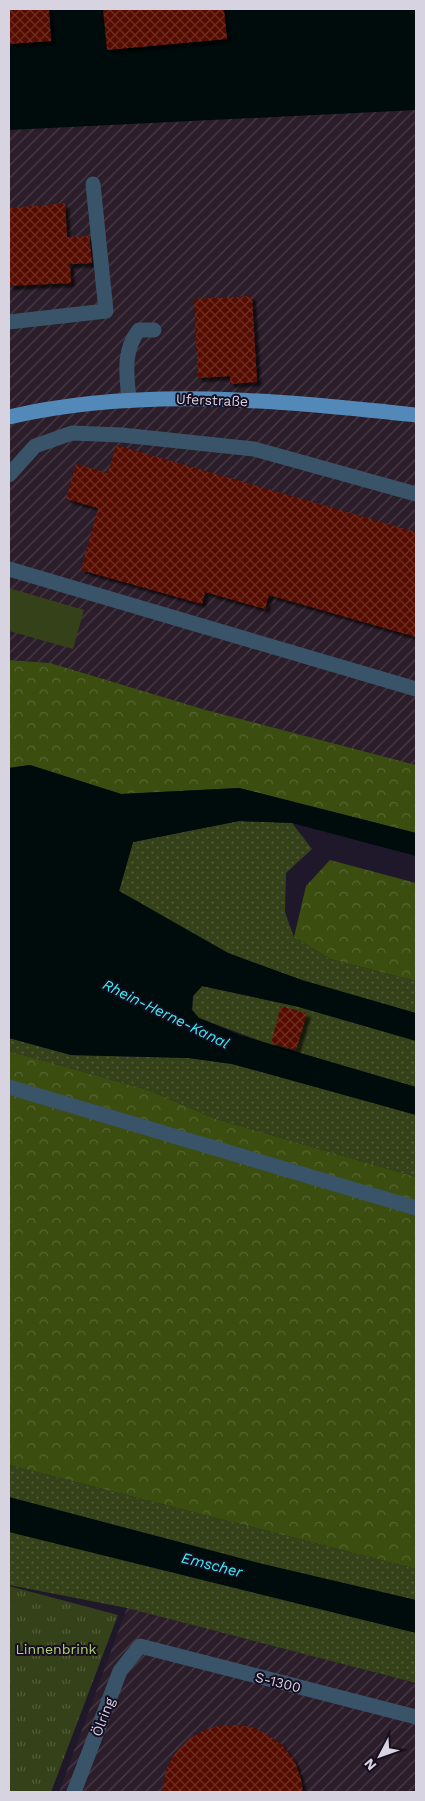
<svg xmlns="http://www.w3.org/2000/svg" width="425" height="1801" viewBox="0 0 425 1801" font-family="'Work Sans',sans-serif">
	<defs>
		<pattern id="industrial-furrows" width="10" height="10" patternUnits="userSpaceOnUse" patternTransform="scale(1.25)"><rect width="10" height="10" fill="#2b1d29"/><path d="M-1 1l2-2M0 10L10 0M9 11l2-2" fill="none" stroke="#493d48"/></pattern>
		<pattern id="grass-dots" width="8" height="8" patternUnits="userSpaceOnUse" patternTransform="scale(1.25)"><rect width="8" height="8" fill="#354219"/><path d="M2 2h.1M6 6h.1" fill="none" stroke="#525c3a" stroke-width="1.8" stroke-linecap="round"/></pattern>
		<pattern id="forest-crowns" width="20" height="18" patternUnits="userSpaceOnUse" patternTransform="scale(1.25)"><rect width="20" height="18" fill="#3c4d10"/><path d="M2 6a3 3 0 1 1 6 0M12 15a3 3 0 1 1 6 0" fill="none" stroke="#576632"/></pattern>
		<pattern id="park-tufts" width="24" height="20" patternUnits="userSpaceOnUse" patternTransform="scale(1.25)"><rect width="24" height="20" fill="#354219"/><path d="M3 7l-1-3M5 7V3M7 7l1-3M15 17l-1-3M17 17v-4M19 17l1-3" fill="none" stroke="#525c3a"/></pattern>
		<pattern id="building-cross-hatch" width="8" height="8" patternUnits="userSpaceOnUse" patternTransform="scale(1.25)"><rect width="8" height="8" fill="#560c00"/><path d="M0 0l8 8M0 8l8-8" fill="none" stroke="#6e2e25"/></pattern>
		<filter id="shadow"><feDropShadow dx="4" dy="4" stdDeviation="1" flood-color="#0009"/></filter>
	</defs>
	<rect width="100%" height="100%" fill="#1f172a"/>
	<g fill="url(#industrial-furrows)">
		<path d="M9,9H416V765L206,710L50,663L9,660Z"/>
		<path d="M127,1608L416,1683V1792H59Z"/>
	</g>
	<g fill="url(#grass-dots)">
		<path d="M239,821L292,823L312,849L286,873L285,912L294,937L330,959L416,981V1177L216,1119L148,1090L9,1051V1038L71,1055L189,1058L232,1064L275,1074L282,1049L199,1018L192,1010L193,996L202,986L295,1006L262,967L228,953L119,891L133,842Z"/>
		<path d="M9,1465L416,1569V1683L127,1608L9,1585Z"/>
	</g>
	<g fill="url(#forest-crowns)">
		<path d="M9,660L50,663L206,710L416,765V833L239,788L121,794L30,765L9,768Z"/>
		<path d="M330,860L416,883V981L330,959L294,937L306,886Z"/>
		<path d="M9,1051L148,1090L216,1119L416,1177V1569L9,1465Z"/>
	</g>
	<path fill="url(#park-tufts)" d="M9,1586L118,1615L51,1792H9Z"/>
	<path fill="#354219" d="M9,588L84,610L73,649L9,631Z"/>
	<g fill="#000b0b">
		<path d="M9,9H416V110L9,130Z"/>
		<path d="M30,765L121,794L239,788L416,833V856L292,823L239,821L133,842L119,891L228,953L302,980L416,1013V1041L295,1006L202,986L193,996L192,1010L199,1018L240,1035L416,1087V1115L232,1064L189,1058L71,1055L9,1038V768Z"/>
		<path d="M9,1497L259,1563L416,1600V1633L9,1532Z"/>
	</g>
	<g fill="url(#building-cross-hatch)" filter="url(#shadow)">
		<path d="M9,9H49L51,41L9,44Z"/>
		<path d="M103,9H224L227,39L107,50Z"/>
		<path d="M65,203L67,237L89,236L92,263L70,264L71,283L9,286V208Z"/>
		<path d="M252,296L257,382L230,384V376L198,378L194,299Z"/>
		<path d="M116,445L416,532V637L269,595L265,609L205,592L202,604L81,570L98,508L66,499L76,464L108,473Z"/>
		<path d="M281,1006L307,1013L296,1050L271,1043Z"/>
		<path d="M235,1725L252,1727L267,1734L281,1744L294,1760L301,1779L303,1792H162L167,1767L176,1752L188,1740L202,1731L218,1726Z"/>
	</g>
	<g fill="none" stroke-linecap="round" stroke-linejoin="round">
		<g stroke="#395369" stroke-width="15">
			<path d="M9,322L106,311L93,184"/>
			<path d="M129,401C127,376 122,351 139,330H154"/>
			<path d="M9,475L35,446L72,433L122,435L254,449L416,494"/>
			<path d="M9,569L416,689"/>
			<path d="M9,1087L416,1208"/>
			<path d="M74,1792L120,1671L140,1646L416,1717"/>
		</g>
		<path stroke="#5389b8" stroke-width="15" d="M9,417C142,386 282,401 416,415"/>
	</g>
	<g text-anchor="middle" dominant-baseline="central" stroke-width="4" stroke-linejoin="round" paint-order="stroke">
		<g font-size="14" fill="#d8d3e1" stroke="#160e20">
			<text transform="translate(212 400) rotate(2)">Uferstraße</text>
			<text transform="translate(278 1682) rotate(14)">S-1300</text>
			<text transform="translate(103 1717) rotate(-69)">Ölring</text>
		</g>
		<g font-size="14" fill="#b1d369" stroke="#160e20">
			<text x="56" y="1649">Linnenbrink</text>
		</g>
		<g font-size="15" font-style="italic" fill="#3bf0f6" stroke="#160e20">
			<text transform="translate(166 1014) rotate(26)">Rhein-Herne-Kanal</text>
			<text transform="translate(212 1565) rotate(14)">Emscher</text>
		</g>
	</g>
	<rect width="425" height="1801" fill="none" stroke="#d8d3e1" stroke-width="20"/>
	<g transform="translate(380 1756) rotate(229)" stroke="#160e20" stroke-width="4" paint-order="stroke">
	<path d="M0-4L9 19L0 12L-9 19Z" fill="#d8d3e1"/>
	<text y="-8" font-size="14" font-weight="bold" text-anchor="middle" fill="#d8d3e1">N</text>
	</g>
</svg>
